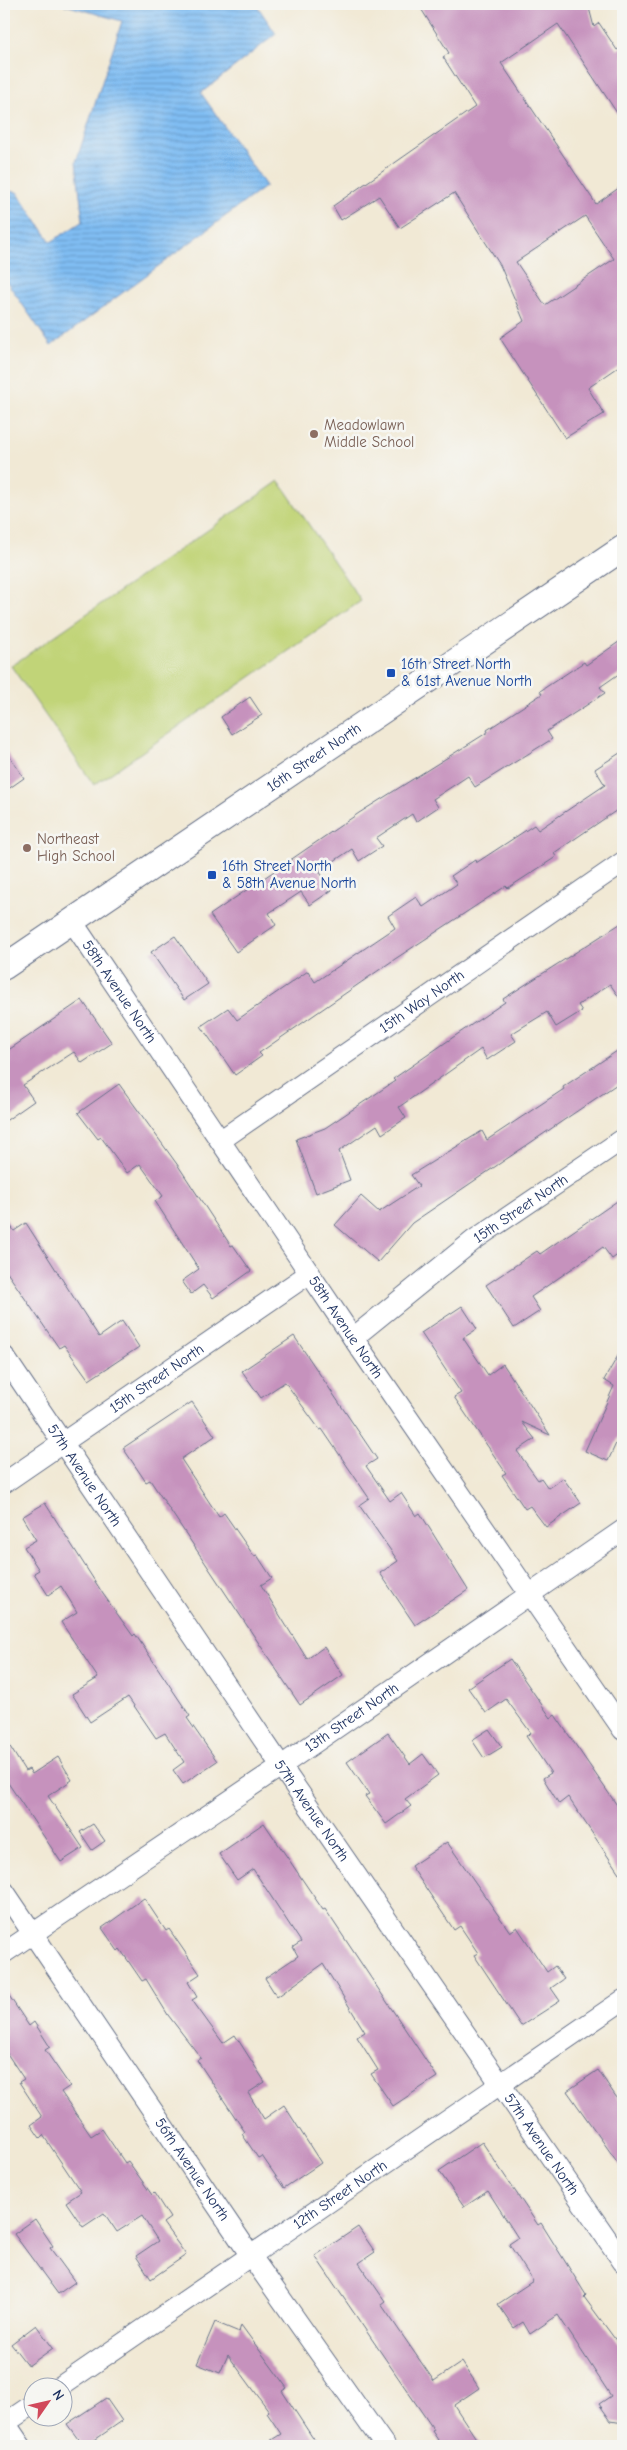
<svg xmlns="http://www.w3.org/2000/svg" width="627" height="2450" viewBox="0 0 627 2450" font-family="'Comic Neue',sans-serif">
	<defs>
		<pattern id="water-rules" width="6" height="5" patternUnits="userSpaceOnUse" patternTransform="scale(1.25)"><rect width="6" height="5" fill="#80bdf3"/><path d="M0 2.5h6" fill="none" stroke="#689ac8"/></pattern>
	</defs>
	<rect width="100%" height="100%" fill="#f6f6f2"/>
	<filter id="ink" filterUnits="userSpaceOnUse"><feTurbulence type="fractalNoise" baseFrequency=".02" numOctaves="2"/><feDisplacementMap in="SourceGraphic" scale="10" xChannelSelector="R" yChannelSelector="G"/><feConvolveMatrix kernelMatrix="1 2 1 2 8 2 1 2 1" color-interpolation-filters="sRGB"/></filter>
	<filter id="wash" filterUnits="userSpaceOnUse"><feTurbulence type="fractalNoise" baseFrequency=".0096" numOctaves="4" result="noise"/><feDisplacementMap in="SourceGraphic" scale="20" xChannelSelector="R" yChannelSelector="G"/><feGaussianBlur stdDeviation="1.12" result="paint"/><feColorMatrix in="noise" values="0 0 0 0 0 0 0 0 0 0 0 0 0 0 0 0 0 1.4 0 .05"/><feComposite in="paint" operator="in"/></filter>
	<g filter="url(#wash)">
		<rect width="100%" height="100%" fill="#f1e9d5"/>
		<path fill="#c1d478" stroke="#6e826b" d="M279,481L361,601L94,785L11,666Z"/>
		<path fill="url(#water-rules)" stroke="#4e76a8" d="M62,4H256L276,34L201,93L266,186L51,346L7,282L4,281V191L17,192L51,242L83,221L76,162L122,21Z"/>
		<g id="blocks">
			<g fill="#c692bd" fill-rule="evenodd">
				<path d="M418,4H588L594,27L599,23L617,50L623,46V122L558,24L501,63L596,204L623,185V364L588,388L604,414L565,438L500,338L524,321L500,265L454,193L400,228L379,196L341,220L333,206L475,107L443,57L449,53ZM585,216L614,259L545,305L516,262Z"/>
				<path d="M623,639V671L600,687L605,693L547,731L552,739L475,787L468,776L433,799L438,807L416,822L412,814L376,838L382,846L359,861L352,849L319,871L332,890L310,905L301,892L269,913L276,925L236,952L210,915L359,813L488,732L487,730L542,694L540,691L584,662L586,665Z"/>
				<path d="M250,697L262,715L232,734L221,717Z"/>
				<path d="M4,748L24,778L4,792Z"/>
				<path d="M623,751V806L554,853L556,857L508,888L506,886L395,959L259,1053L262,1056L235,1075L201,1026L228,1008L237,1020L308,971L315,982L395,928L388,916L416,897L423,907L457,884L451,876L475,860L476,863L534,825L538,830L605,785L595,769Z"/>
				<path d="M623,922V1003L610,984L578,1005L582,1011L556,1027L547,1012L511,1034L516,1041L487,1060L481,1049L399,1107L406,1118L382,1134L377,1125L339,1151L350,1180L316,1193L296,1139L325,1128L395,1081L393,1079L452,1038L505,1002L503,999Z"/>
				<path d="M175,936L208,984L184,1000L151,952Z"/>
				<path d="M82,1000L112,1043L82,1063L74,1052L23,1085L34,1101L4,1122V1053Z"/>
				<path d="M623,1047V1080L412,1223L378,1262L335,1225L361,1196L379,1212L419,1186L411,1175L482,1131L487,1140L564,1089L563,1087Z"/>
				<path d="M119,1084L179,1167L231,1246L233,1245L251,1271L213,1298L203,1285L191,1294L182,1281L199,1269L155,1201L163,1196L140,1164L127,1173L101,1137L98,1139L78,1113Z"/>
				<path d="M623,1197V1251L612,1259L603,1247L531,1297L540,1311L514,1328L486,1285L537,1251L540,1254Z"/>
				<path d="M4,1215L14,1231L26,1223L99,1337L122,1321L139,1347L89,1380L64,1345L59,1348L4,1268Z"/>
				<path d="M462,1306L477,1329L463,1338L488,1375L503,1364L550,1435L522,1422L535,1439L517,1451L538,1480L541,1478L548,1488L563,1478L581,1503L546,1527L530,1506L525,1509L502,1475L506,1473L454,1397L461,1393L421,1333Z"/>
				<path d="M294,1336L377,1459L366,1466L390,1501L401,1493L416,1516L420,1513L468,1590L415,1625L380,1573L398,1561L359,1505L369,1498L322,1429L320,1430L285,1382L261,1398L242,1371Z"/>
				<path d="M623,1347V1428L608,1461L585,1451L614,1386L604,1380Z"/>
				<path d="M192,1402L215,1436L181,1459L219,1517L224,1513L254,1556L257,1555L272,1578L261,1585L307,1659L324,1647L343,1675L300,1705L150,1480L146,1482L123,1448Z"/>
				<path d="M45,1503L103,1594L133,1636L135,1634L190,1716L187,1718L217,1761L183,1784L173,1770L184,1762L165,1733L156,1738L128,1697L90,1722L72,1694L98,1678L61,1622L77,1612L61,1586L48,1595L34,1573L39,1570L24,1547L36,1540L22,1517Z"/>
				<path d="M510,1659L551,1718L555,1715L623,1814V1879L568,1797L559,1804L543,1778L551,1773L526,1736L531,1733L506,1699L486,1713L468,1688Z"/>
				<path d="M489,1729L502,1747L484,1758L472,1740Z"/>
				<path d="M388,1733L410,1764L423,1754L438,1775L405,1799L411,1806L386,1824L365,1796L369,1794L347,1762Z"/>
				<path d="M4,1737L25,1771L29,1769L32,1774L58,1757L72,1780L48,1796L83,1848L61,1862L4,1777Z"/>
				<path d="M264,1823L323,1910L325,1909L437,2077L393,2106L371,2074L378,2070L357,2037L365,2032L323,1964L277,1997L265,1978L298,1956L293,1947L301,1942L253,1869L237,1880L219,1854Z"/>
				<path d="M93,1824L105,1841L92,1850L80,1832Z"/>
				<path d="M447,1842L510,1932L517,1927L547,1972L555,1966L564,1979L551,1988L560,2001L521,2026L474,1955L478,1953L460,1926L454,1930L411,1866Z"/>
				<path d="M144,1898L166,1931L169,1929L200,1974L188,1982L197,1997L192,2000L223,2043L235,2035L265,2082L248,2093L264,2119L284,2105L321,2163L284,2188L262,2156L258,2158L242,2134L245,2132L197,2060L201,2058L168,2015L146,1979L142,1981L120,1949L118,1951L102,1928Z"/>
				<path d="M4,1988L29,2026L34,2022L50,2047L45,2050L70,2086L61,2092L91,2136L102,2129L125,2163L128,2161L152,2195L154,2193L170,2218L163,2223L186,2255L151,2279L136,2256L158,2241L142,2216L117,2232L104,2213L83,2227L66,2202L81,2192L43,2135L40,2138L31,2125L42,2117L19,2082L24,2079L4,2049Z"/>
				<path d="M598,2070L623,2107V2170L567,2091Z"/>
				<path d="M482,2142L538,2225L541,2223L586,2295L584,2297L623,2350V2423L611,2421L599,2404L611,2396L558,2315L530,2334L523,2322L514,2328L498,2304L533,2281L509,2244L518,2238L488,2191L464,2207L439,2171Z"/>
				<path d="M35,2219L53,2246L50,2248L75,2282L58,2294L14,2234Z"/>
				<path d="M358,2227L375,2252L359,2263L385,2301L381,2304L434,2381L462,2362L479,2388L454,2405L481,2446H442L432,2431L434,2430L315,2256Z"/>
				<path d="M215,2322L239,2332L241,2325L287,2388L282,2391L318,2446H262L281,2434L267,2413L269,2411L228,2355L220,2373L197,2364Z"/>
				<path d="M36,2325L53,2348L28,2366L11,2344Z"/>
				<path d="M106,2398L122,2421L86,2446H83L67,2424Z"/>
			</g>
		</g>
	</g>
	<g filter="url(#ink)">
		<use href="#blocks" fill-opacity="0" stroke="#667088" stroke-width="1"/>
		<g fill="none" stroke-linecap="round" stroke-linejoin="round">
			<defs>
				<g id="minor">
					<path id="s1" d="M72,921L353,1338L623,1730"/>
					<path id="s2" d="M221,1140L623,862"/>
					<path id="s3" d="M353,1338L474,1240L623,1139"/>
					<path id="s4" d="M4,1356L281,1766L623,2262"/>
					<path id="s5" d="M4,1483L310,1273"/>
					<path id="s6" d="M4,1891L251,2256L385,2446"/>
					<path id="s7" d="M4,1953L281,1766L623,1530"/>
					<path id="s8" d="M58,2388L623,2000"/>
					<path d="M4,2421L21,2446"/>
					<path d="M4,2424L32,2405"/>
				</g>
				<g id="tertiary">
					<path id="s9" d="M4,967L623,548"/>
				</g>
			</defs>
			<use href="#minor" stroke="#667088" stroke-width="22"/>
			<use href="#tertiary" stroke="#667088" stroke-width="27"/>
			<use href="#minor" stroke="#fff" stroke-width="20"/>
			<use href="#tertiary" stroke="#fff" stroke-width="25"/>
		</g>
	</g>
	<g fill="#8d6e63" stroke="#f6f6f2" stroke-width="2">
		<circle cx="314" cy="434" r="5"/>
		<circle cx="27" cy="848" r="5"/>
	</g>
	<g fill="#1a4fb4" stroke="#f6f6f2" stroke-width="2">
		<rect x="386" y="668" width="10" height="10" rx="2.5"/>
		<rect x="207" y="870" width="10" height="10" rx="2.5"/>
	</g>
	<g text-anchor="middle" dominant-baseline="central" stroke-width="5" stroke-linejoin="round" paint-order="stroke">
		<g font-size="15" fill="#785e54" stroke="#f6f6f2" text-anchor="start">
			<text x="324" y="425">Meadowlawn<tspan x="324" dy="17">Middle School</tspan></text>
			<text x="37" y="839">Northeast<tspan x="37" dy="17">High School</tspan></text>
		</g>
		<g font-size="15" fill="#164399" stroke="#f6f6f2" text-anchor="start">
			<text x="401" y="664">16th Street North<tspan x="401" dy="17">&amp; 61st Avenue North</tspan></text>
			<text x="222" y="866">16th Street North<tspan x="222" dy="17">&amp; 58th Avenue North</tspan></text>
		</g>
		<g font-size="15" fill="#1b2f5e" stroke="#f6f6f2">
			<text stroke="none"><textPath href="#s9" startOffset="374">16th Street North</textPath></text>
			<text stroke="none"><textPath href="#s1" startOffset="85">58th Avenue North</textPath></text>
			<text stroke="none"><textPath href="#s2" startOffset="244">15th Way North</textPath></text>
			<text stroke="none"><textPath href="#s3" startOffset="212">15th Street North</textPath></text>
			<text stroke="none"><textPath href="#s1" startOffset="490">58th Avenue North</textPath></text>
			<text stroke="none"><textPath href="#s5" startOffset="185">15th Street North</textPath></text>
			<text stroke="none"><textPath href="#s4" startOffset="144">57th Avenue North</textPath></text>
			<text stroke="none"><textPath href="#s7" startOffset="420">13th Street North</textPath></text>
			<text stroke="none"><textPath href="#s4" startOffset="549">57th Avenue North</textPath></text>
			<text stroke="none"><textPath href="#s4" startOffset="954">57th Avenue North</textPath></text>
			<text stroke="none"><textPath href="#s6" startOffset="336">56th Avenue North</textPath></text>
			<text stroke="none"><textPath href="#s8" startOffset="342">12th Street North</textPath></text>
		</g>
	</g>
	<rect width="627" height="2450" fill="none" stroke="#f6f6f2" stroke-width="20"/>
	<g transform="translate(48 2402) rotate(56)"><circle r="24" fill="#f6f6f2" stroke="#9ea6b7"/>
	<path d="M0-4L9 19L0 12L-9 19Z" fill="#d1495b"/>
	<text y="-8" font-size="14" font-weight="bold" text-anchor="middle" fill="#1b2f5e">N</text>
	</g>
</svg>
